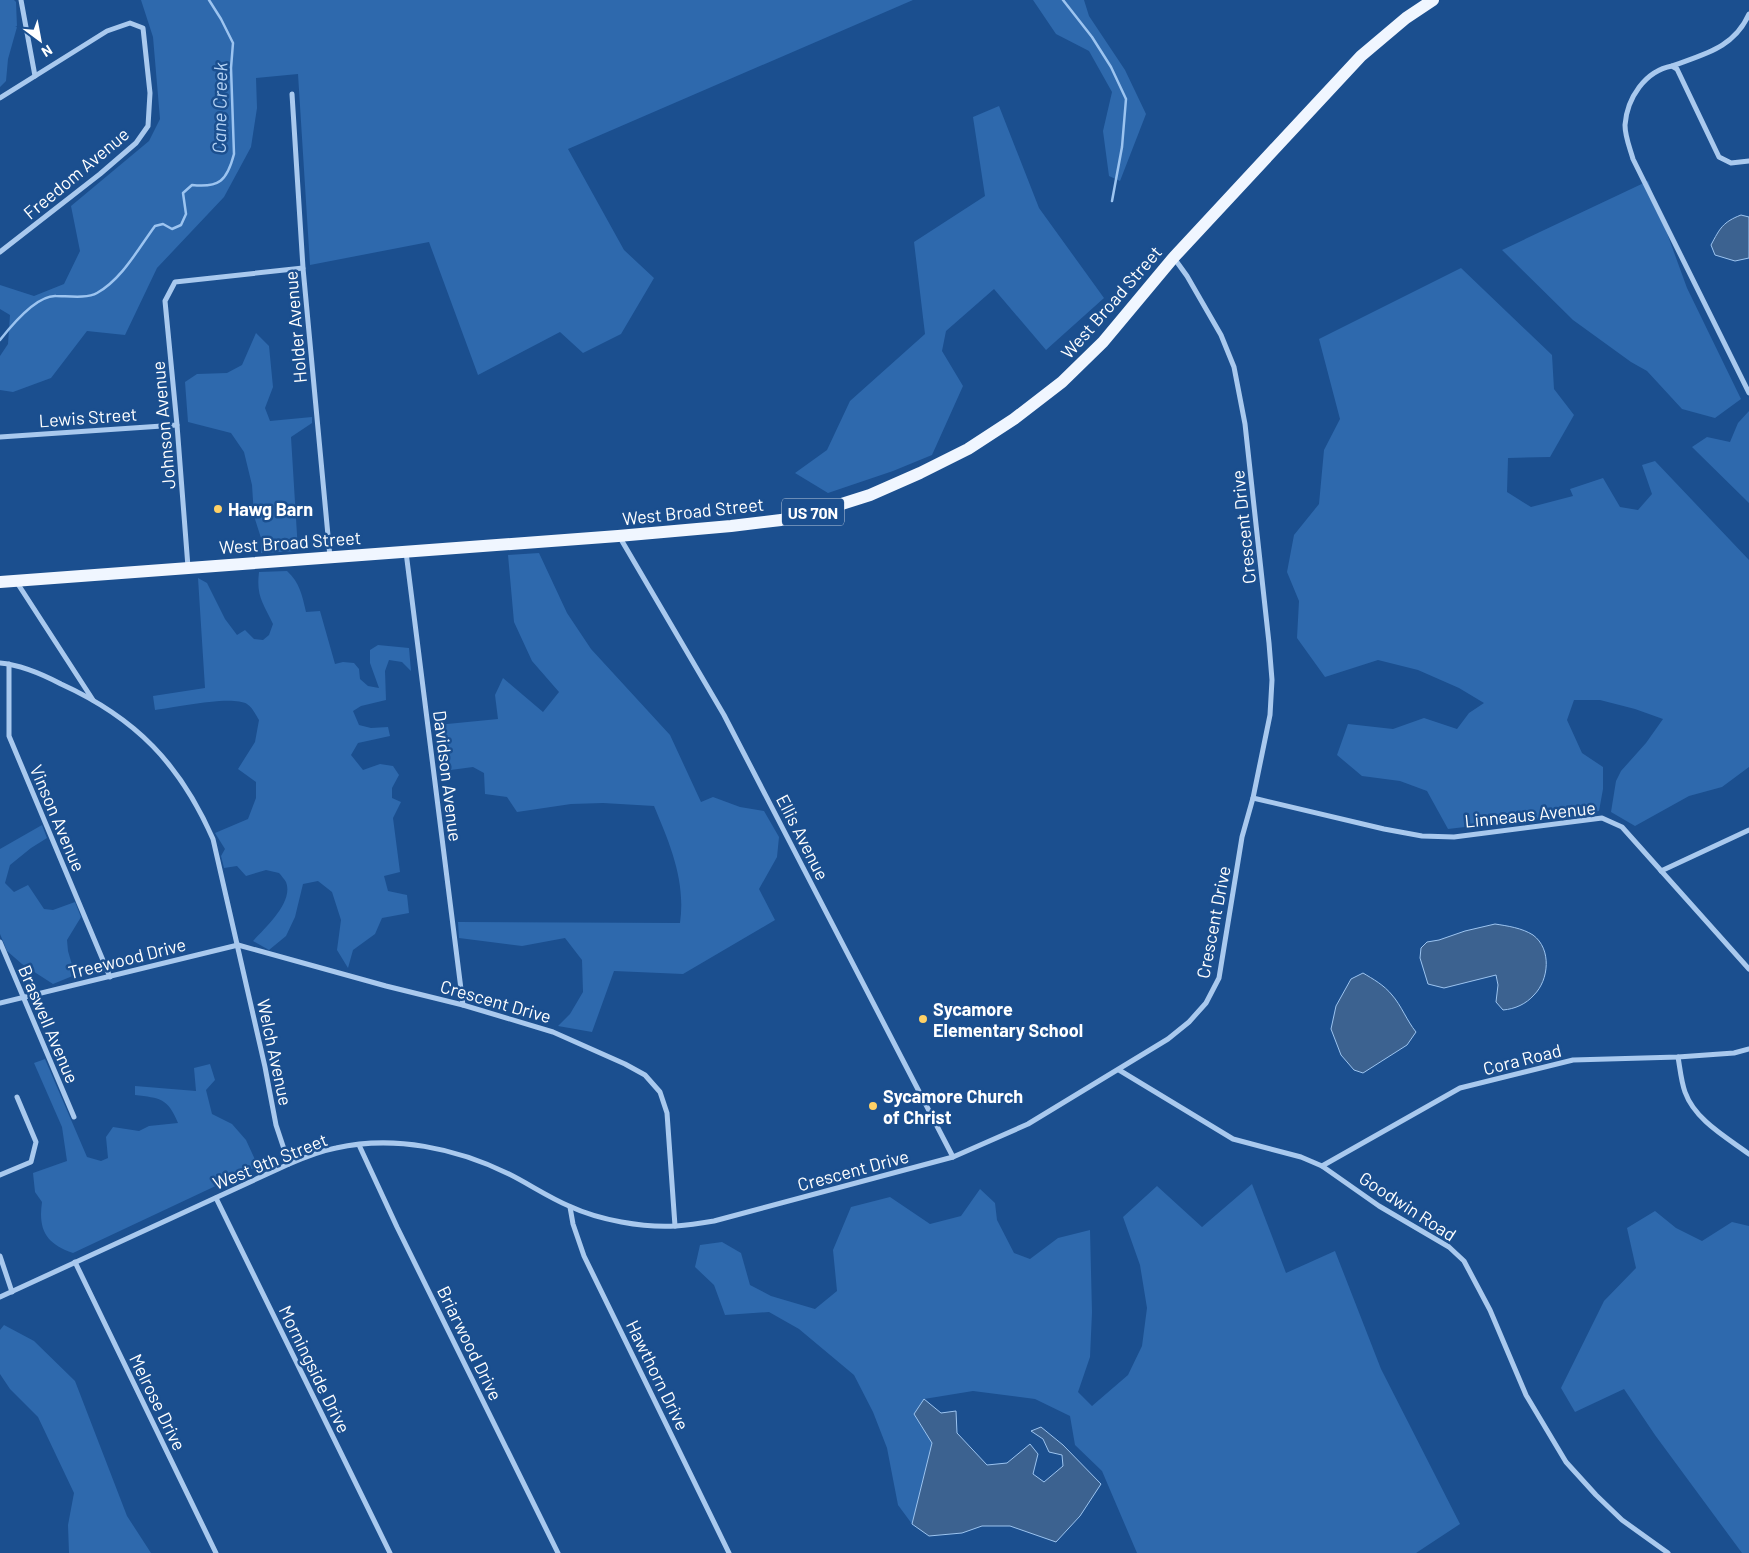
<svg xmlns="http://www.w3.org/2000/svg" width="1749" height="1553" viewBox="0 0 1749 1553" font-family="Barlow,sans-serif">
	<rect width="100%" height="100%" fill="#1b4f8f"/>
	<g fill="#2e69ad">
		<path d="M0,0H14L16,2L17,27L8,59L6,81L0,87Z"/>
		<path d="M141,0H913L568,149L624,250L654,278L621,334L583,353L560,332L478,375L429,242L310,265L298,74L256,78L257,108L251,147L224,197L157,268L125,335L87,331L51,378L13,392L0,390V356L8,344L10,315L0,309V285L34,296L64,284L80,251L71,206L149,141L160,119L153,37Z"/>
		<path d="M1033,0H1084L1089,16L1125,70L1146,114L1120,181L1109,176L1103,131L1112,92L1089,51L1056,34Z"/>
		<path d="M999,106L1039,208L1104,298L1046,350L994,289L946,331L942,351L963,386L932,455L893,471L828,493L795,473L827,450L850,401L925,334L914,242L985,196L973,117Z"/>
		<path d="M1648,181L1687,288L1741,399L1715,418L1682,409L1647,371L1631,362L1573,320L1502,250Z"/>
		<path d="M1461,268L1552,355L1554,389L1574,415L1550,457L1508,458L1507,492L1531,507L1573,496L1570,489L1603,478L1620,507L1638,510L1652,494L1642,465L1655,461L1749,560V767L1722,787L1689,796L1635,826L1611,812L1616,781L1621,771L1646,743L1663,719L1635,709L1600,700H1574L1567,720L1582,753L1603,767V789L1599,811L1448,829L1427,791L1400,781L1362,776L1337,755L1348,724L1393,729L1424,718L1457,729L1469,713L1484,703L1459,688L1418,670L1378,660L1325,677L1297,638L1299,601L1287,572L1294,535L1319,504L1324,450L1340,419L1319,339Z"/>
		<path d="M256,333L269,346L273,387L265,408L270,421L312,417V423L291,437L298,551L261,553V538L254,516L252,485L244,452L231,433L188,422L185,382L197,374L227,373L242,365Z"/>
		<path d="M1749,411V503L1692,447L1707,437L1730,442L1738,423Z"/>
		<path d="M539,553L567,613L591,649L670,735L701,802L713,797L740,807L764,811L779,837L777,857L759,889L775,920L683,974L614,971L592,1032L558,1026L570,1014L583,992L582,960L565,938L522,946L459,938L458,922L680,923C686,881 670,844 654,806L603,803L571,804L517,812L507,797L485,794L484,773L473,767L443,771L437,725L498,719L495,695L503,678L543,712L559,692L532,661L514,622L508,555Z"/>
		<path d="M287,571C300,583 302,595 306,612L320,611L335,664L343,662L354,663L359,669L360,679L368,686L379,688L370,663V650L378,645L409,648L411,671L402,662L389,660L385,671L386,700L361,706L353,711L359,725L371,728L388,727L390,736L358,743L351,755L363,770L380,764L393,766L399,775L392,788V798L401,802L393,818L400,872L384,876L388,891L407,895L409,913L382,918L375,934L353,950L348,968L337,950L341,920L332,892L318,881L303,884L295,917L286,936L269,950L253,941C265,928 294,902 286,882C284,879 281,875 279,873L266,870L246,876L237,866L224,868L221,856L225,849L215,833L248,819L256,798V782L238,769L255,742L259,720C256,715 252,707 247,704C231,695 175,708 155,710L153,696L205,688L198,578L207,583L225,619L237,635L245,630L254,639L263,640L269,635L273,624C263,603 256,596 259,572Z"/>
		<path d="M42,825L47,838L31,848L10,865L5,883L14,892L28,885L44,909L53,910L75,902L81,917L67,940L68,951L75,975L53,984L22,964L7,951L0,934V849Z"/>
		<path d="M45,1059L87,1157L101,1161L108,1158L106,1137L113,1127L139,1131L149,1126L178,1123C168,1098 160,1098 135,1095V1086L196,1091L194,1068L210,1064L215,1080L206,1090L212,1114L232,1124L246,1140L258,1166L73,1253C46,1244 38,1230 42,1202L35,1192L33,1173L67,1161L62,1127L34,1063Z"/>
		<path d="M1252,1184L1286,1273L1335,1251L1381,1369L1460,1524L1416,1553H1137L1102,1471L1075,1445L1070,1416L1035,1399L973,1391L924,1399L914,1414L932,1443L912,1524L898,1505L887,1448L873,1412L854,1375L799,1329L769,1312L725,1315L714,1285L695,1267L700,1245L722,1242L741,1253L750,1285L771,1296L815,1309L837,1291L833,1250L851,1207L890,1197L930,1224L961,1216L980,1189L995,1203L997,1220L1014,1253L1030,1259L1058,1238L1090,1230L1092,1312L1090,1357L1078,1392L1092,1406L1128,1375L1142,1346L1147,1308L1140,1265L1123,1217L1157,1186L1202,1227Z"/>
		<path d="M1655,1211L1676,1228L1702,1241L1732,1222L1749,1226V1553H1742L1655,1435L1624,1389L1575,1412L1561,1388L1604,1301L1636,1268L1627,1228Z"/>
		<path d="M4,1325L34,1341L75,1381L127,1516L151,1553H69L68,1525L74,1493L38,1417L10,1389L0,1374V1330Z"/>
	</g>
	<g fill="#3c6290" stroke="#9cc4f0">
		<path d="M1741,215L1749,217V258L1735,261L1715,255L1711,245C1720,228 1723,222 1741,215Z"/>
		<path d="M1495,924C1508,926 1522,928 1533,935C1552,949 1549,980 1534,995C1526,1004 1515,1009 1503,1010L1496,1002L1498,985L1496,975L1444,988L1428,984L1420,958L1421,948L1427,942L1439,940L1465,931Z"/>
		<path d="M1363,973C1373,979 1384,985 1392,995C1401,1005 1407,1021 1416,1032L1407,1045L1363,1073L1354,1070L1341,1055L1331,1029L1336,1006L1351,979Z"/>
		<path d="M924,1399L941,1413L956,1411L957,1433L987,1465L1007,1463L1030,1444L1038,1454L1033,1474L1044,1482L1063,1466L1062,1455L1049,1452L1043,1439L1031,1431L1041,1427L1063,1445L1101,1484L1080,1516L1056,1542L1010,1526H982L962,1533L929,1536L912,1524L932,1443L914,1414Z"/>
	</g>
	<g fill="none" stroke-linecap="round" stroke-linejoin="round">
		<g stroke="#9cc4f0" stroke-width="2.5">
			<path d="M1063,0L1092,37L1111,67L1126,99L1122,147L1112,201"/>
			<path d="M0,340C11,326 36,295 56,296C67,296 87,299 97,293C122,279 138,249 155,226L163,224L172,229L181,225L186,214L183,193L192,185C219,188 227,181 234,154L231,68L233,43L221,19L209,0"/>
		</g>
		<g stroke="#a9c9ee" stroke-width="5">
			<path d="M21,0L35,76"/>
			<path d="M1672,66C1704,54 1734,48 1749,14"/>
			<path d="M292,94L303,268L330,557"/>
			<path d="M0,98L107,31L130,23L143,28L150,93L148,126L136,143L100,174L0,252"/>
			<path d="M1749,161L1731,163L1719,157L1677,69L1672,66C1645,71 1627,98 1625,125C1625,137 1630,148 1633,159L1749,393"/>
			<path d="M0,437L177,425"/>
			<path d="M619,536L724,715L953,1157"/>
			<path d="M406,552L463,1005"/>
			<path d="M188,567L177,425L165,301L175,282L303,268"/>
			<path d="M16,581L93,700"/>
			<path d="M0,663C22,665 42,674 61,684C136,718 180,764 213,839L265,1067L276,1125L289,1164"/>
			<path d="M9,664V736L110,977"/>
			<path d="M1253,798L1384,829L1422,836L1454,837L1602,818L1622,827L1749,969"/>
			<path d="M1661,871L1749,830"/>
			<path d="M0,942L74,1117"/>
			<path d="M0,1003L238,945L386,986L463,1005L553,1032L625,1064L645,1075L660,1092L667,1113L675,1226"/>
			<path d="M1678,1057C1680,1068 1681,1081 1685,1092C1695,1120 1726,1137 1749,1154"/>
			<path d="M1119,1070L1233,1139L1301,1157L1322,1166L1379,1206L1449,1247L1464,1261L1490,1310L1526,1395L1566,1462L1596,1495L1622,1520L1668,1553"/>
			<path d="M359,1145L397,1227L558,1553"/>
			<path d="M1322,1166L1460,1088L1573,1060L1678,1057L1734,1053L1749,1049"/>
			<path d="M0,1175L31,1162L36,1142L17,1097"/>
			<path d="M216,1198L390,1553"/>
			<path d="M570,1207L573,1224L584,1256L729,1553"/>
			<path d="M0,1256L12,1292"/>
			<path d="M75,1262L216,1553"/>
			<path d="M0,1297L289,1164C305,1157 320,1151 336,1148C394,1135 456,1148 509,1174C529,1184 548,1197 569,1206C599,1220 643,1228 676,1226C689,1225 702,1223 714,1221L953,1157L1028,1124L1168,1039L1189,1022L1206,1003L1219,978L1242,837L1253,798L1270,715L1272,680L1269,643L1245,424L1234,367L1221,335L1187,276L1174,258"/>
		</g>
		<path stroke="#f0f6ff" stroke-width="12" d="M0,582L618,536L731,526L781,520L826,509L870,495L920,473L968,449L1014,419L1062,382L1103,342L1174,257L1361,56L1406,18L1433,0"/>
	</g>
	<g fill="#ffd166" stroke="#1b4f8f" stroke-width="2">
		<circle cx="218" cy="509" r="5"/>
		<circle cx="923" cy="1019" r="5"/>
		<circle cx="873" cy="1106" r="5"/>
	</g>
	<g text-anchor="middle" dominant-baseline="central" stroke-width="5" stroke-linejoin="round" paint-order="stroke">
		<rect fill="#1b4f8f" stroke="#bbcadd" stroke-width="1" x="782" y="498.5" width="62" height="27" rx="4"/>
		<g font-size="16" font-weight="bold" fill="#fff">
			<text x="813" y="512">US 70N</text>
		</g>
		<g font-size="18" fill="#fff" stroke="#1b4f8f">
			<text transform="translate(76 173) rotate(-40)">Freedom Avenue</text>
			<text transform="translate(1111 302) rotate(-49)">West Broad Street</text>
			<text transform="translate(295 327) rotate(-95)">Holder Avenue</text>
			<text transform="translate(88 417) rotate(-4)">Lewis Street</text>
			<text transform="translate(163 425) rotate(-95)">Johnson Avenue</text>
			<text transform="translate(693 511) rotate(-6)">West Broad Street</text>
			<text transform="translate(1243 527) rotate(-96)">Crescent Drive</text>
			<text transform="translate(290 542) rotate(-4)">West Broad Street</text>
			<text transform="translate(448 776) rotate(83)">Davidson Avenue</text>
			<text transform="translate(1530 814) rotate(-6)">Linneaus Avenue</text>
			<text transform="translate(58 818) rotate(67)">Vinson Avenue</text>
			<text transform="translate(803 837) rotate(63)">Ellis Avenue</text>
			<text transform="translate(1213 922) rotate(-79)">Crescent Drive</text>
			<text transform="translate(127 958) rotate(-14)">Treewood Drive</text>
			<text transform="translate(496 1001) rotate(16)">Crescent Drive</text>
			<text transform="translate(49 1024) rotate(67)">Braswell Avenue</text>
			<text transform="translate(275 1052) rotate(78)">Welch Avenue</text>
			<text transform="translate(1522 1059) rotate(-14)">Cora Road</text>
			<text transform="translate(270 1161) rotate(-22)">West 9th Street</text>
			<text transform="translate(853 1170) rotate(-15)">Crescent Drive</text>
			<text transform="translate(1408 1206) rotate(33)">Goodwin Road</text>
			<text transform="translate(470 1343) rotate(64)">Briarwood Drive</text>
			<text transform="translate(315 1369) rotate(64)">Morningside Drive</text>
			<text transform="translate(658 1375) rotate(64)">Hawthorn Drive</text>
			<text transform="translate(158 1402) rotate(64)">Melrose Drive</text>
		</g>
		<g font-size="18" font-weight="bold" fill="#fff" stroke="#1b4f8f" text-anchor="start">
			<text x="228" y="509">Hawg Barn</text>
			<text x="933" y="1009">Sycamore<tspan x="933" dy="21">Elementary School</tspan></text>
			<text x="883" y="1096">Sycamore Church<tspan x="883" dy="21">of Christ</tspan></text>
		</g>
		<g font-size="19" font-style="italic" fill="#b5d3f5" stroke="#1b4f8f">
			<text transform="translate(219 108) rotate(-89)">Cane Creek</text>
		</g>
	</g>
	<g transform="translate(40 40) rotate(148)" stroke="#1b4f8f" stroke-width="4" paint-order="stroke">
	<path d="M0-4L9 19L0 12L-9 19Z" fill="#ffffff"/>
	<text y="-8" font-size="14" font-weight="bold" text-anchor="middle" fill="#ffffff">N</text>
	</g>
</svg>
